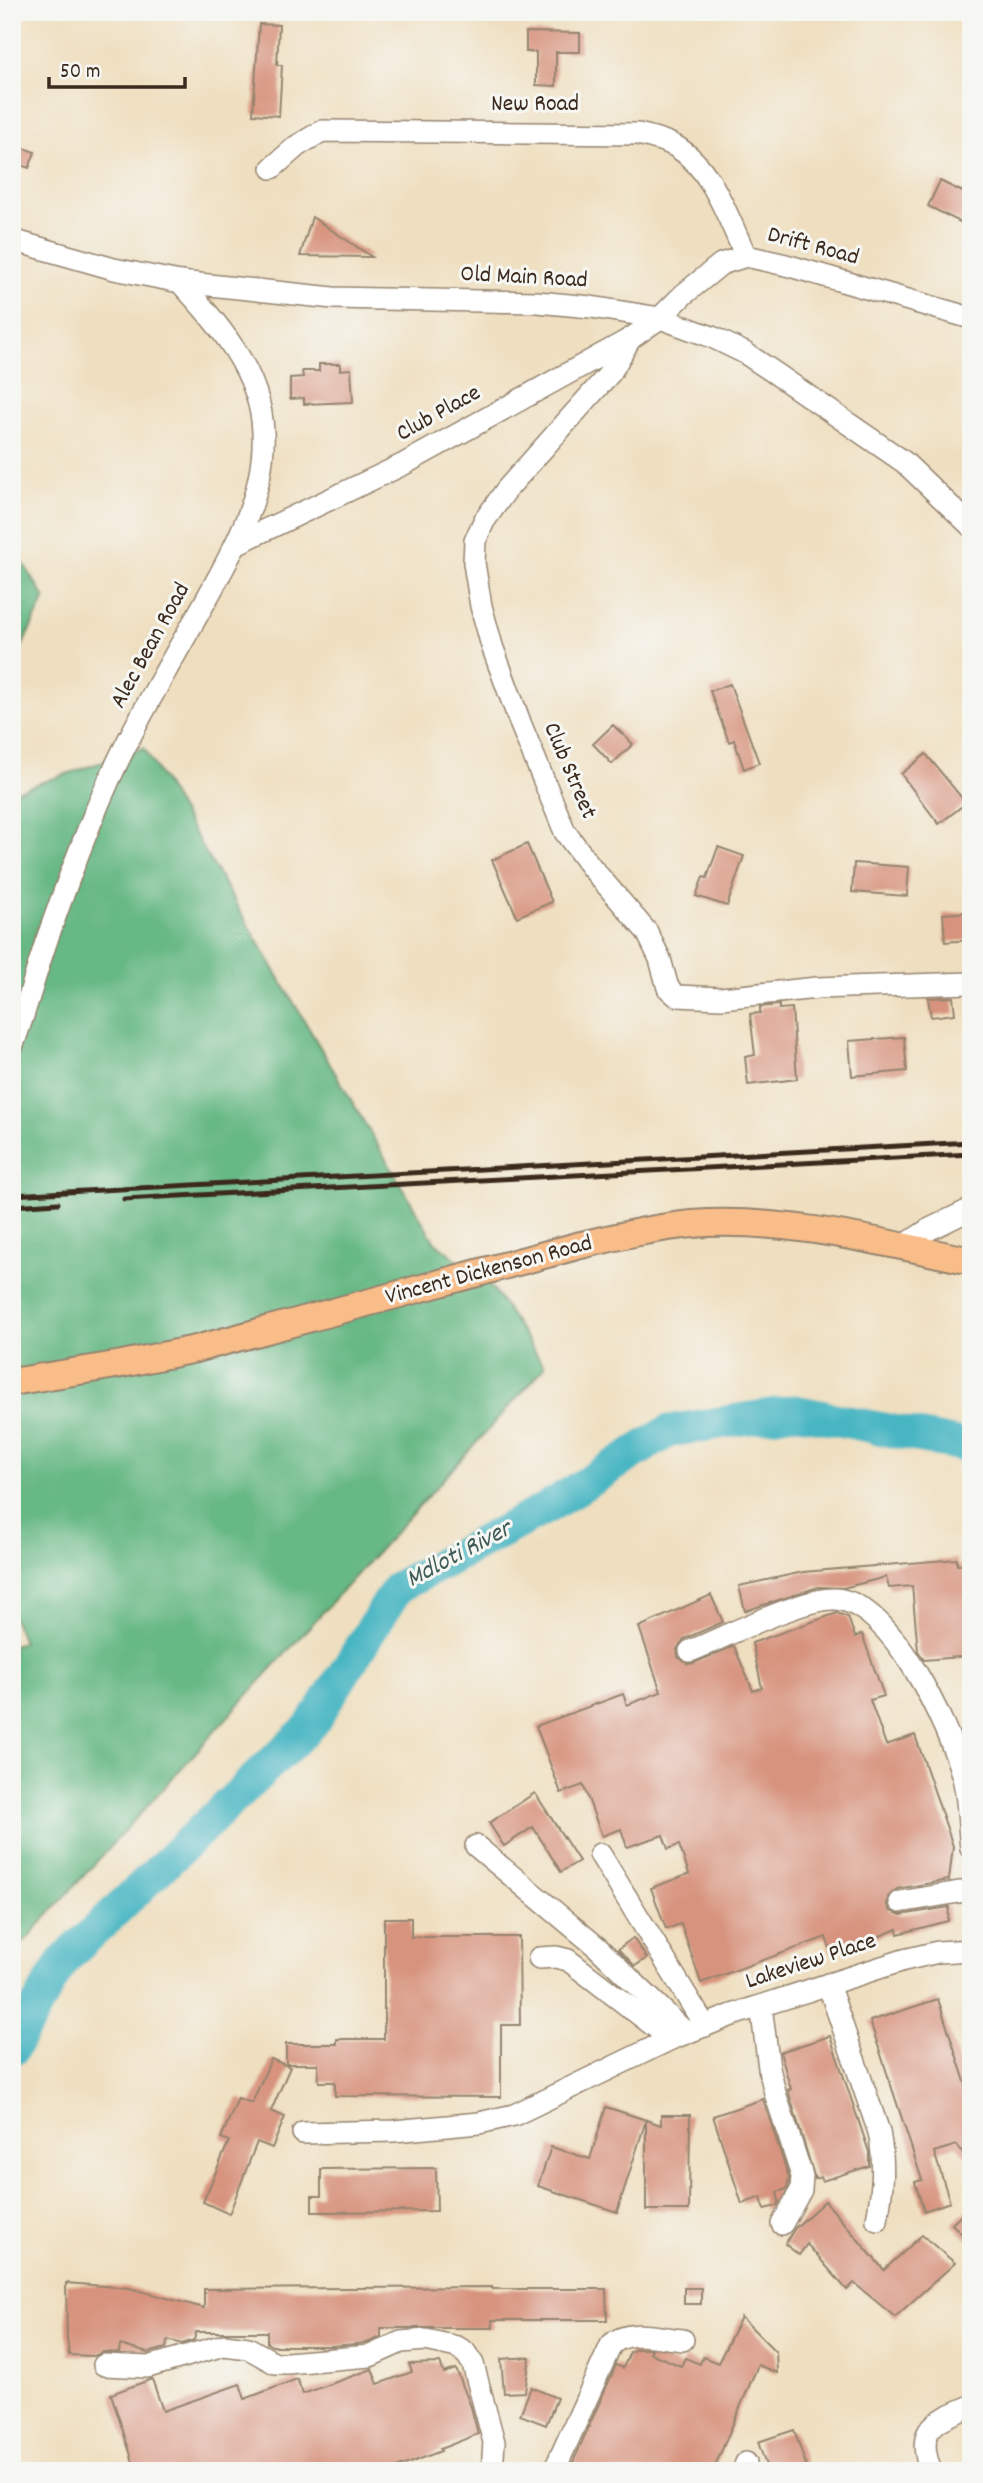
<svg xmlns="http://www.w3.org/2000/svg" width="983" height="2483" viewBox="0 0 983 2483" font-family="Dekko,sans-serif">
	<rect width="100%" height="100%" fill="#f6f6f2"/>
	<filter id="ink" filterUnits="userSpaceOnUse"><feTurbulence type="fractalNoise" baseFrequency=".0143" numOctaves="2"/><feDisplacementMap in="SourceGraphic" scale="14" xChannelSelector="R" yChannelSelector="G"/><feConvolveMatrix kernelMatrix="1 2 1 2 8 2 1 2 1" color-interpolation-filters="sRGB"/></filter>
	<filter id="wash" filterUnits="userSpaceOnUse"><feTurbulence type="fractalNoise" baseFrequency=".00686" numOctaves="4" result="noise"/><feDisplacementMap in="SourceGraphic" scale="28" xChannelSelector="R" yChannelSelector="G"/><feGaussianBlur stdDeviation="1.57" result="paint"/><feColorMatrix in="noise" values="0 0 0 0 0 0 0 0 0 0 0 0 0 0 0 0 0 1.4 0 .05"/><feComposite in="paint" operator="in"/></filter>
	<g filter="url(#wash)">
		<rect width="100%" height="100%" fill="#efdfc0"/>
		<path fill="#66b884" stroke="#507151" stroke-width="2" d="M12,545L45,598L15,661L16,791L144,748L434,1241L493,1289L545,1367L12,1955V1645L23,1642L12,1615Z"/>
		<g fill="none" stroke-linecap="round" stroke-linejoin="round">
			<path stroke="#47b5c2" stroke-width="33" d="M12,2050L62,1962L312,1724L398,1587L548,1507L669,1431L795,1411L971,1447"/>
		</g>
		<g id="blocks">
			<g fill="#d7937d">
				<path d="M259,24L279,25L277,65H282L279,116L253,114Z"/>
				<path d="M526,32L580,33V52H556V86L536,85V52H526Z"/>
				<path d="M12,144L35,152L29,168L12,162Z"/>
				<path d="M940,181L971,196V209L964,224L928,206Z"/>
				<path d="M312,217L372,257L300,256Z"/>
				<path d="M319,364H340V370L351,369L353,402L304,404V398L290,399V378L303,377L302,371H319Z"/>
				<path d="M730,684L759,763L744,769L734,740L729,742L710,691Z"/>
				<path d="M613,725L633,744L612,764L593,744Z"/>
				<path d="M926,754L966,803L939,824L901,774Z"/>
				<path d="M527,844L552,902L517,917L492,860Z"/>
				<path d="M718,847L744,856L727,906L696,896L703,877L707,878Z"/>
				<path d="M854,863L909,867L907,896L852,892Z"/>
				<path d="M969,912L971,940L945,942L943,914Z"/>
				<path d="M953,997L955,1014L931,1017L928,998Z"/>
				<path d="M779,1005V1009L792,1008L797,1079L748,1085L745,1057L755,1055L750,1014L760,1013V1007Z"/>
				<path d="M904,1037L907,1071L852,1076L849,1041Z"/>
				<path d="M957,1559V1565L971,1564V1656L924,1660L918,1651L912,1586L889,1588L886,1577L843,1588L818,1587L745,1611L739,1586L803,1572Z"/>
				<path d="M711,1595L723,1622L684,1639L677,1649L678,1657L688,1664L694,1663L734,1646L753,1691L762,1688L752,1643L837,1613L848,1617L855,1637L862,1634L884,1696L870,1700L886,1745L915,1735L953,1846L949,1880L897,1889L888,1897L887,1905L890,1911L901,1915L949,1907L948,1921L898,1934L897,1929L861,1944V1942L831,1952L826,1937L701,1983L681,1924L666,1929L651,1888L689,1874L679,1845L668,1849L663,1835L627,1847L621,1829L602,1836L583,1785L561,1793L536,1726L623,1694L627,1705L661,1692L639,1627Z"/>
				<path d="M535,1793L579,1861L561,1872L533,1827L504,1846L489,1823Z"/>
				<path d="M384,1918H411V1937H519L520,2025H501V2097L335,2096V2082H319L318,2064H286V2044H337V2039H384Z"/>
				<path d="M633,1938L647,1958L635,1966L618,1949Z"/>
				<path d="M938,1999L971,2100V2164L957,2145L934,2152L950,2202L924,2211L915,2182L922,2180L870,2021Z"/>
				<path d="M830,2036L869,2152V2166L822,2181L821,2177L815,2179L788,2090L791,2089L780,2052Z"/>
				<path d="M271,2059L290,2067L271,2111L285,2117L272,2148L257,2142L229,2214L203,2202L229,2141L221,2138L238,2098L252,2103Z"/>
				<path d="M763,2099L789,2178L787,2189L777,2192L779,2202L777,2206L764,2209L761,2197L742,2204L713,2116Z"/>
				<path d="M606,2107L646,2120L617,2212L538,2186L551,2147L590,2159Z"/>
				<path d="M661,2115H690L689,2210H646V2120L661,2125Z"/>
				<path d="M436,2168L437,2211L312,2212V2196H321V2169Z"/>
				<path d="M825,2201L884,2270L922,2235L955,2263L895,2317L854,2283L847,2290L807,2244L799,2255L785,2244L795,2228Z"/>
				<path d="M971,2206V2243L952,2224Z"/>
				<path d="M66,2283L129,2288L204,2308V2289L492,2287V2289H606L607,2320H492L493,2328H381V2337L367,2343L332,2346H272L267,2343V2332H196L194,2340L182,2344L168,2340L166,2348L148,2353L120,2345L119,2353L104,2352L94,2356L69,2355L67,2338Z"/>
				<rect x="684" y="2288" width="17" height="16"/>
				<path d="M741,2317L776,2352L777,2373L758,2365L713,2471H569L616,2365L623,2368L630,2352L636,2349H652L650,2353L681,2366L685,2358L700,2364L703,2357L718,2363Z"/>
				<path d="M530,2357L525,2392L504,2393L501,2359Z"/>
				<path d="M440,2363L444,2373L456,2369L471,2407L478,2434L440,2449L441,2451L389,2471H136L111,2394L152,2379L163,2411L240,2384L245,2399L297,2379L303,2394L372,2369L378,2384L412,2372L409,2364Z"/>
				<path d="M531,2387L557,2398L546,2425L520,2415Z"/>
				<path d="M794,2430L808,2471H768L758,2442Z"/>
			</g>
		</g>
	</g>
	<g filter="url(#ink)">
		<use href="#blocks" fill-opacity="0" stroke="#95846f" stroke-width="2"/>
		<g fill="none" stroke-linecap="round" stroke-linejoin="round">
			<defs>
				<g id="minor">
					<path d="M272,168L297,146L322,131L638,134C651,137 664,140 675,146C713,168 728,219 746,256"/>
					<path d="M12,240L114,269L180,282L333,298L537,302L591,307L660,318L712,337L745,353L772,371L904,462L971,526"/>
					<path d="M630,339L611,372L507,489L484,521L475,541L474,563L481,606L492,646L521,725L565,832L591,867L647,932L660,959L668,988L677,996L721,998L817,988L971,983"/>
					<path d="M238,543L404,464L630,339L660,318L683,295L721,264L746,256L786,265L971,318"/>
					<path d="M12,1047C27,1009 36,969 50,931C70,874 91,817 117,763C143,708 176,654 206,600C235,548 266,493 263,432C261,372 218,324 180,282"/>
					<path d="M902,1247L928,1230L971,1209"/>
					<path d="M690,1651C723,1638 804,1597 835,1599C892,1602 948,1726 962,1774C969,1797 968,1824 971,1848"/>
					<path d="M476,1846L597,1947L686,2033"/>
					<path d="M600,1854L705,2026"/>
					<path d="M900,1902L971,1890"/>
					<path d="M539,1958L556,1957L568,1960L671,2039"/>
					<path d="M828,1984L879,2132C885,2164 883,2187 877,2220"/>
					<path d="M761,2006L769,2068L775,2093L802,2176L801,2190L782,2224"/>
					<path d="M303,2133L394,2131L479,2123L514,2115L671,2039L732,2015L904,1960L938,1952L971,1950"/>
					<path d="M104,2365L148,2367L224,2345L248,2348L275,2363H287L370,2356L401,2342L426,2340L457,2347L465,2352L473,2364L494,2442L492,2471"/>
					<path d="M554,2471L611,2345C628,2328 661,2338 683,2340"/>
					<path d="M743,2471L746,2463"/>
					<path d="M931,2471C914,2428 935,2421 971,2406"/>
				</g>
				<path id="major" d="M12,1382L122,1364L196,1349L577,1246C615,1237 652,1228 692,1224C784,1217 881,1242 971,1261"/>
			</defs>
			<use href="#minor" stroke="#95846f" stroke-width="24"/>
			<use href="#major" stroke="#95846f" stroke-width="30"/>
			<use href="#minor" stroke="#fff" stroke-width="21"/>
			<use href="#major" stroke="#f8bd89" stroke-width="26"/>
			<g stroke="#3b2a1e" stroke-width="5">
				<path d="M12,1195L971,1142"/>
				<path d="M124,1199L971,1154"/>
				<path d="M12,1206L58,1203"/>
			</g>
		</g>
	</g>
	<g text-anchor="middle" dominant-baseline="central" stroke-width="6" stroke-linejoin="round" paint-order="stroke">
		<g font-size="24" fill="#3b2a1e" stroke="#f6f6f2">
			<text x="535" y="105">New Road</text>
			<text transform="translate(813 247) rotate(15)">Drift Road</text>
			<text transform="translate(524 278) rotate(3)">Old Main Road</text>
			<text transform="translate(439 414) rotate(-29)">Club Place</text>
			<text transform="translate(151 646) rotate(-61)">Alec Bean Road</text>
			<text transform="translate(569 771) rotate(67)">Club Street</text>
			<text transform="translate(489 1271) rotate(-15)">Vincent Dickenson Road</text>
			<text transform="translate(811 1962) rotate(-18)">Lakeview Place</text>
		</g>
		<g font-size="26" font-style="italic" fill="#3f5b57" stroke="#f6f6f2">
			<text transform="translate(459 1555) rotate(-28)">Mdloti River</text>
		</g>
	</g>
	<rect width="983" height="2483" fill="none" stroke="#f6f6f2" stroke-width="42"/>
	<path d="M49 77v10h136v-10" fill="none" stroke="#3b2a1e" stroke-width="3.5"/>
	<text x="60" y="77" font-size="21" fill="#3b2a1e" stroke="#f6f6f2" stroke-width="5" paint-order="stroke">50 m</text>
</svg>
